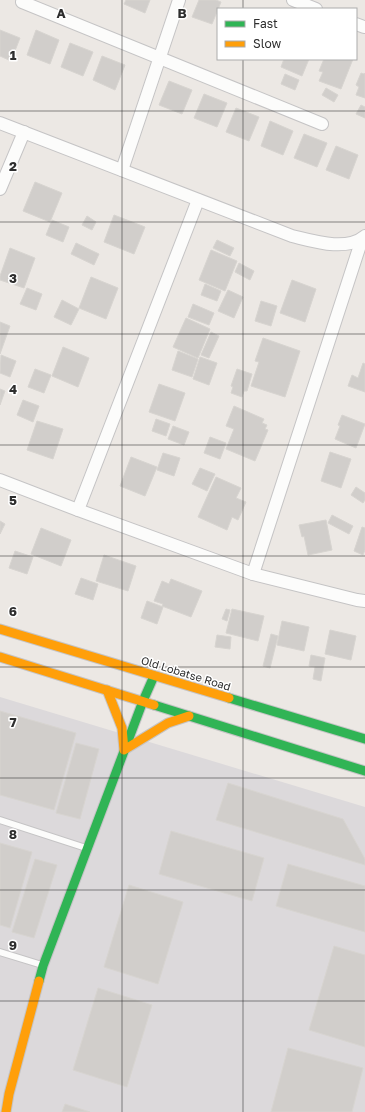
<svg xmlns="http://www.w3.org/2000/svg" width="365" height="1112" viewBox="0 0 365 1112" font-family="'Golos Text',sans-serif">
	<rect width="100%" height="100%" fill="#ece8e4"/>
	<path fill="#dcd9db" d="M0,697L365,807V1112H0Z"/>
	<g fill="#d1cecb" stroke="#d7d4d0">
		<path d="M126,0H150L145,13L124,4Z"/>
		<path d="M199,0H216L221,2L212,24L192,17Z"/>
		<path d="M0,30L20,38L11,61L0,56Z"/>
		<path d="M36,30L59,40L50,64L27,55Z"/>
		<path d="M70,43L93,52L83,76L61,67Z"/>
		<path d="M102,56L125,65L115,90L93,80Z"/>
		<path d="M284,59H309L302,76L281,67Z"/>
		<path d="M324,59H353L341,89L319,81L323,72L319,71Z"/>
		<path d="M361,73L364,74L365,73V98L356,95L359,87L356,85Z"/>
		<path d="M285,74L299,80L295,90L281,84Z"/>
		<path d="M169,81L192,90L182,114L159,105Z"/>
		<path d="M326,88L338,95L334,102L322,95Z"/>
		<path d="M204,94L227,103L217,127L194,118Z"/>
		<path d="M361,105L365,107V118L356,114Z"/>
		<path d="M236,108L259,117L249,141L226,132Z"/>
		<path d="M270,121L293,131L283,155L261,146Z"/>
		<path d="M304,134L327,143L317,167L294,158Z"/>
		<path d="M336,146L358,155L349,179L326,170Z"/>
		<path d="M35,182L62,193L50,222L23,211Z"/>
		<path d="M114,215L145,227L134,254L104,242Z"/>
		<path d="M87,216L96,222L92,230L82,225Z"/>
		<path d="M52,220L69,227L63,242L46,235Z"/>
		<path d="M217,240L234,248L230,256L213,248Z"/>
		<path d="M76,243L99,254L94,265L71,254Z"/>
		<path d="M10,248L35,258L24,288L0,280V276Z"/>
		<path d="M211,250L237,261L225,291L199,280Z"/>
		<path d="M239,263L254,271L250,280L235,272Z"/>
		<path d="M91,277L118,288L106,319L79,308Z"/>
		<path d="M292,280L316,289L305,322L280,313Z"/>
		<path d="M205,284L221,291L217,301L201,295Z"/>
		<path d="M27,288L42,294L36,310L20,304Z"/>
		<path d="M228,290L243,297L234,318L218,311Z"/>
		<path d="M62,300L79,309L71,325L54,317Z"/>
		<path d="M261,301L277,306L271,326L255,321Z"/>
		<path d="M193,304L214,313L209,325L188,317Z"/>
		<path d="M186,318L210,329L198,358L173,347Z"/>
		<path d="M0,322L10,326L0,354Z"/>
		<path d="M211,332L219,336L209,358L201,355Z"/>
		<path d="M263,338L300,351L285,397L251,386L259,362L255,361Z"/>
		<path d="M63,347L89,358L78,387L52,376Z"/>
		<path d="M178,351L198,359L192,377L172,370Z"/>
		<path d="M1,355L16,361L10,377L0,373Z"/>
		<path d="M200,357L217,363L209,385L193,379Z"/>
		<path d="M363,363L365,364V392L348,386L352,375L358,378Z"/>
		<path d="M35,369L51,375L44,393L28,387Z"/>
		<path d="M237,369L252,374L247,391H244L242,397L231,393L233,387L231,386Z"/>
		<path d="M159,384L185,393L175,421L149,412Z"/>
		<path d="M0,389L5,391L0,405Z"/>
		<path d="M23,400L39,406L33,422L17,415Z"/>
		<path d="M234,406L264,419L262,423L267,425L265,429L268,430L255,461L226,449L234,429L226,426Z"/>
		<path d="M342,415L365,424L356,448L335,439L340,426L338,425Z"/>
		<path d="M156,419L170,424L166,436L152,431Z"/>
		<path d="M37,421L63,429L53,459L27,450Z"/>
		<path d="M173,426L189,432L184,445L168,439Z"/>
		<path d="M210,437L226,443L220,459L204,453Z"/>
		<path d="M330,452L351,459L341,488L321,481Z"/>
		<path d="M163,453L180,458L174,476L157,470Z"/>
		<path d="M131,457L157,467L145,496L120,486Z"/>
		<path d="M200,468L215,474L207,491L192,484Z"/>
		<path d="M216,477L241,488L236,498L246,502L238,520L232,517L227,530L198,517Z"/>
		<path d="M356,487L365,493V500L363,503L351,495Z"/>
		<path d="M332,515L353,526L349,534L328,523Z"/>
		<path d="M326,520L332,550L308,555L304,536L302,537L299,525Z"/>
		<path d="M0,521L5,524L0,534Z"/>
		<path d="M362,527L365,528V550L363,555L354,551Z"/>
		<path d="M41,528L71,540L61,566L31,554Z"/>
		<path d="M15,551L33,557L27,574L9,568Z"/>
		<path d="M104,555L136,566L128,591L96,581Z"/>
		<path d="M81,578L98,584L93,600L75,594Z"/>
		<path d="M171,579L202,591L191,617L162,606L163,604L154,601L162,581L169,584Z"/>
		<path d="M147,601L163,607L157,624L141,618Z"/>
		<path d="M226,609L230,610L227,621L222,619Z"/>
		<path d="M232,609L264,616L258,641L226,633Z"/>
		<path d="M282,621L309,627L304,651L277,645Z"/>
		<path d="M330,630L356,636L351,660L325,654Z"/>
		<path d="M271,634L278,636L270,668L263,666Z"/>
		<path d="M217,635L231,637L230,649L215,647Z"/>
		<path d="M311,655L325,658L321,681L313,679L315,667L309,666Z"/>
		<path d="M0,711L76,733L54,810L0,795Z"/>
		<path d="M76,743L99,749L80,819L56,813Z"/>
		<path d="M228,783L343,819L365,859V865L216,820Z"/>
		<path d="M171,831L264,858L252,901L159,874Z"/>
		<path d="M0,843L32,852L10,928L0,925Z"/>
		<path d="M35,859L57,865L34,938L12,932Z"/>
		<path d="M288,864L365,886V932L276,906Z"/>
		<path d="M129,885L183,902L158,984L104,967Z"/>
		<path d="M334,946L365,955V1047L309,1030Z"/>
		<path d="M98,988L152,1005L127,1087L73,1070Z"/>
		<path d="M288,1048L363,1068L352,1112H271Z"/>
		<path d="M65,1104L90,1112H62Z"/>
	</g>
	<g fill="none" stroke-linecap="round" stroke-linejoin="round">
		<defs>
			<g id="lane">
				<path d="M0,820L86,848"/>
				<path d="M0,952L42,965"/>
			</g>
			<g id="street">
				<path d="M293,0L316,9"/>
				<path d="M22,2L322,124"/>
				<path d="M356,24L364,27"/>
				<path d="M0,123L292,236C313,241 346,252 365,236"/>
				<path d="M122,170L179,0"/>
				<path d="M0,189L24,132"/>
				<path d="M0,480L78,510L253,574L357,600L365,601"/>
				<path d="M78,510L198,200"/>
				<path d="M253,574L362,239"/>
			</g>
			<g id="fast">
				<path d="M229,698L365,739"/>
				<path d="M154,705L365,771"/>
				<path d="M39,981L43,966L143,701L154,676"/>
			</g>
			<g id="slow">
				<path d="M0,629L229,698"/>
				<path d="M0,657L154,705"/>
				<path d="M107,690L122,728L124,750L168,723L189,716"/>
				<path d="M6,1112L9,1094L39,981"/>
			</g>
		</defs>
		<use href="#lane" stroke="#c5c4c5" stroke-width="8"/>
		<use href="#street" stroke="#c5c4c5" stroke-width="14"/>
		<use href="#fast" stroke="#c5c4c5" stroke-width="11"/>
		<use href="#slow" stroke="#c5c4c5" stroke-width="11"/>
		<use href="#lane" stroke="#fcfcfb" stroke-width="6"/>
		<use href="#street" stroke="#fcfcfb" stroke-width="12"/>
		<use href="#fast" stroke="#30b455" stroke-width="9"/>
		<use href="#slow" stroke="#ff9f0a" stroke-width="9"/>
	</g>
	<path fill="none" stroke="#2e2e2e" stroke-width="1" stroke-opacity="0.55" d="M122,0V1112M243,0V9M243,59V1112M0,111H365M0,222H365M0,334H365M0,445H365M0,556H365M0,667H365M0,778H365M0,890H365M0,1001H365"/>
	<g text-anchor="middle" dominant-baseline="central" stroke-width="3" stroke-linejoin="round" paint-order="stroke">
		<g font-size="11" fill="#2e2e2e" stroke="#fff">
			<text transform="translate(186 673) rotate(17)">Old Lobatse Road</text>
		</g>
	</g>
	<g font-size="13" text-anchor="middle" font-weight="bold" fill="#2e2e2e" stroke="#fff" stroke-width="3" stroke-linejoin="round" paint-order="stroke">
		<text x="61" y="18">A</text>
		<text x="182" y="18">B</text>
		<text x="13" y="60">1</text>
		<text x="13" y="171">2</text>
		<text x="13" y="283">3</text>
		<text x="13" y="394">4</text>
		<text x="13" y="505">5</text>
		<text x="13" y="616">6</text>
		<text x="13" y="727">7</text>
		<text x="13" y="839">8</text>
		<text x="13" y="950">9</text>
	</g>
	<rect x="217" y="8" width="140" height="52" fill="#ffffff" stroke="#ababab"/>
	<rect x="225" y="21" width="20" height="6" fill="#30b455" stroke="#ababab"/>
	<text x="253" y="28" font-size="12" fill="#2e2e2e">Fast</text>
	<rect x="225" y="41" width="20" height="6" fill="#ff9f0a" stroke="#ababab"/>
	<text x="253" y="48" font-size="12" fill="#2e2e2e">Slow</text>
</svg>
